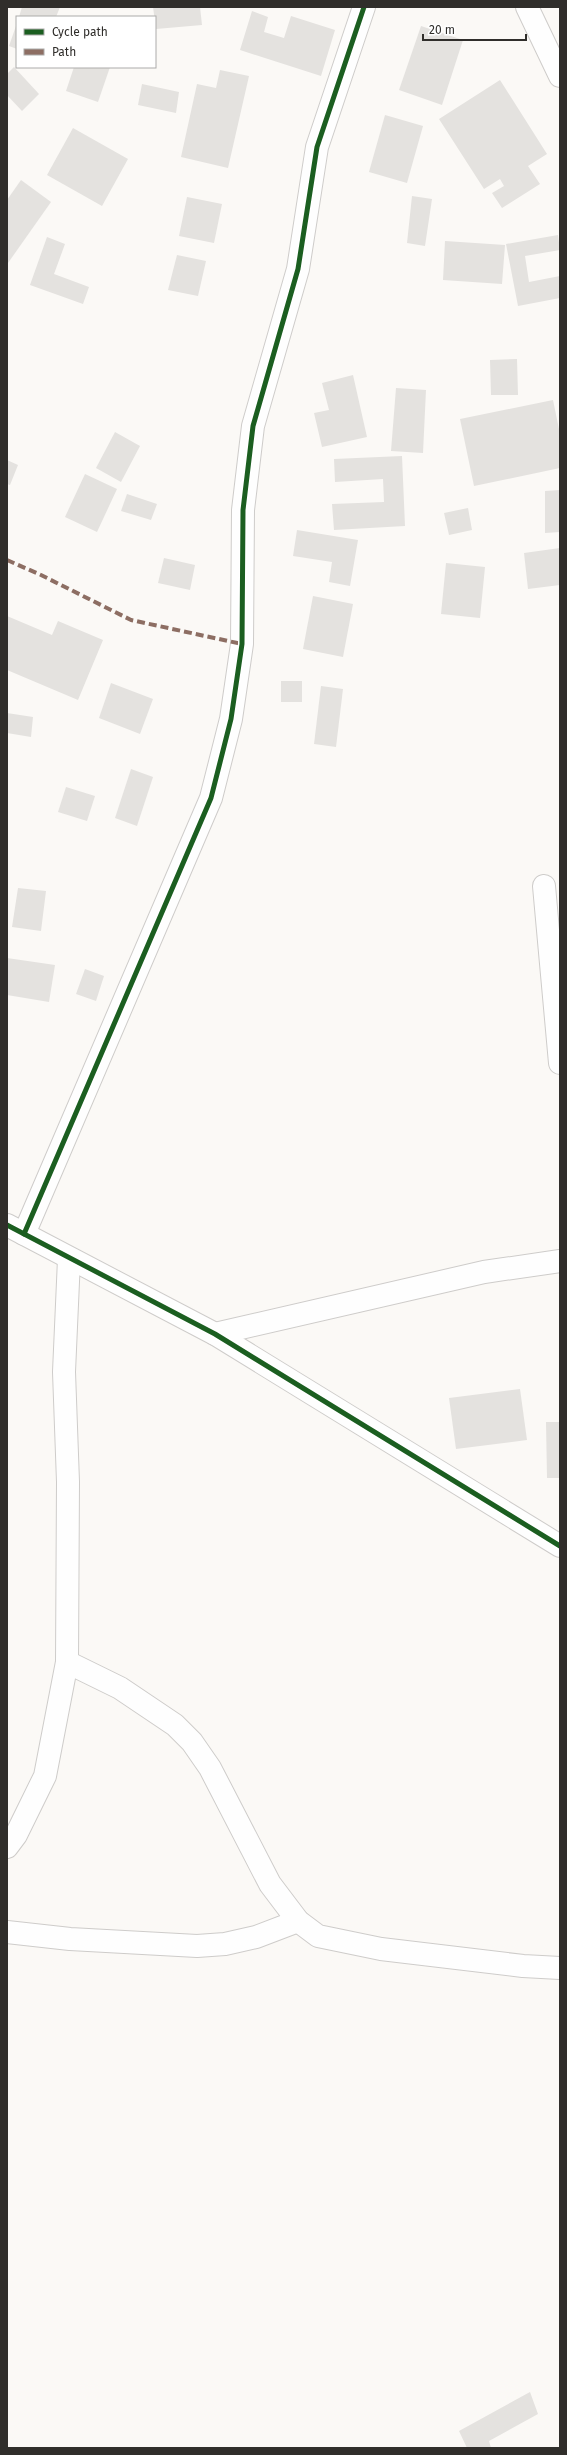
<svg xmlns="http://www.w3.org/2000/svg" width="567" height="2455" viewBox="0 0 567 2455" font-family="'Fira Sans',sans-serif">
	<rect width="100%" height="100%" fill="#fbf9f6"/>
	<g fill="#e4e2df">
		<path d="M22,7H60L56,17H19Z"/>
		<path d="M153,7H200L202,25L156,29Z"/>
		<path d="M252,11L268,17L264,32L284,38L291,16L335,30L321,76L240,50Z"/>
		<path d="M17,23V49L9,46Z"/>
		<path d="M421,26L463,40L442,105L399,90Z"/>
		<path d="M14,67L39,94L22,111L7,95V74Z"/>
		<path d="M74,67H110L98,102L66,91Z"/>
		<path d="M220,70L249,76L228,168L181,157L197,84L216,88Z"/>
		<path d="M500,80L547,154L528,166L540,184L502,208L492,193L504,186L500,179L484,189L439,119Z"/>
		<path d="M142,84L179,92L176,113L138,105Z"/>
		<path d="M385,115L423,126L407,183L369,172Z"/>
		<path d="M73,128L128,159L102,206L47,175Z"/>
		<path d="M21,180L51,202L8,263L7,200Z"/>
		<path d="M412,196L432,199L425,246L407,243Z"/>
		<path d="M187,197L222,204L214,243L179,236Z"/>
		<path d="M558,235L560,250L525,256L529,282L560,276V298L518,306L506,244Z"/>
		<path d="M47,237L65,244L54,274L89,287L83,304L30,285Z"/>
		<path d="M445,241L505,245L502,284L443,280Z"/>
		<path d="M177,255L206,261L198,296L168,290Z"/>
		<path d="M517,359L518,395H491L490,360Z"/>
		<path d="M353,375L367,437L322,447L314,413L329,410L322,383Z"/>
		<path d="M396,388L426,390L423,453L391,451Z"/>
		<path d="M553,400L560,434V468L474,486L460,419Z"/>
		<path d="M115,432L140,446L121,482L96,468Z"/>
		<path d="M402,456L405,526L334,530L332,504L384,502L383,479L335,482L334,459Z"/>
		<path d="M7,460L18,465L10,485L7,484Z"/>
		<path d="M85,474L117,489L97,532L65,517Z"/>
		<path d="M560,490V532L545,533V491Z"/>
		<path d="M127,494L157,504L151,520L121,511Z"/>
		<path d="M468,508L472,530L449,535L444,513Z"/>
		<path d="M297,530L358,540L350,586L329,582L332,562L293,556Z"/>
		<path d="M560,548V585L528,589L524,553Z"/>
		<path d="M164,558L195,565L190,590L158,583Z"/>
		<path d="M446,563L485,567L480,618L441,614Z"/>
		<path d="M313,596L353,604L343,657L303,649Z"/>
		<path d="M7,616L52,635L58,621L103,640L78,700L7,670Z"/>
		<rect x="281" y="681" width="21" height="21"/>
		<path d="M111,683L153,699L140,734L99,718Z"/>
		<path d="M321,686L343,689L336,747L314,744Z"/>
		<path d="M7,713L33,717L31,737L7,733Z"/>
		<path d="M131,769L153,777L137,826L115,818Z"/>
		<path d="M66,787L95,796L87,821L58,812Z"/>
		<path d="M18,888L46,891L41,931L12,927Z"/>
		<path d="M7,958L55,965L49,1002L7,995Z"/>
		<path d="M85,969L104,976L96,1001L76,994Z"/>
		<path d="M520,1389L527,1440L456,1449L449,1398Z"/>
		<path d="M546,1422H560V1478H547Z"/>
		<path d="M530,2392L538,2414L489,2441L491,2448H467L459,2431Z"/>
	</g>
	<g fill="none" stroke-linecap="round" stroke-linejoin="round">
		<defs>
			<g id="minor">
				<path d="M527,7L560,76"/>
				<path d="M544,886L560,1063"/>
				<path d="M7,1225L215,1334L560,1546"/>
				<path d="M24,1234L211,798L231,719L242,644L243,510L253,426L298,269L317,147L364,7"/>
				<path d="M215,1334L484,1272L560,1261"/>
				<path d="M67,1662L120,1688L175,1725L192,1742L210,1768L270,1884L298,1921L318,1936L381,1949L523,1966L560,1968"/>
				<path d="M7,1847L16,1835L45,1776L67,1662L68,1482L64,1372L69,1259"/>
				<path d="M7,1932L70,1939L197,1946L225,1944L256,1937L298,1921"/>
			</g>
		</defs>
		<use href="#minor" stroke="#ceccca" stroke-width="24"/>
		<use href="#minor" stroke="#fefefe" stroke-width="22"/>
		<path stroke="#8d6e63" stroke-width="4" stroke-dasharray="8 4" stroke-linecap="butt" d="M7,560L41,575L131,620L242,644"/>
		<defs>
			<g id="cycleway">
				<path d="M7,1225L215,1334L560,1546"/>
				<path d="M24,1234L211,798L231,719L242,644L243,510L253,426L298,269L317,147L364,7"/>
			</g>
		</defs>
		<use href="#cycleway" stroke="#fff" stroke-width="8"/>
		<use href="#cycleway" stroke="#1b5e20" stroke-width="5"/>
	</g>
	<rect width="567" height="2455" fill="none" stroke="#302e2b" stroke-width="16"/>
	<rect x="16" y="16" width="140" height="52" fill="#ffffff" stroke="#acabaa"/>
	<rect x="24" y="29" width="20" height="6" fill="#1b5e20" stroke="#acabaa"/>
	<text x="52" y="36" font-size="12" fill="#302e2b">Cycle path</text>
	<rect x="24" y="49" width="20" height="6" fill="#8d6e63" stroke="#acabaa"/>
	<text x="52" y="56" font-size="12" fill="#302e2b">Path</text>
	<path d="M423 34v6h103v-6" fill="none" stroke="#302e2b" stroke-width="2"/>
	<text x="429" y="34" font-size="12" fill="#302e2b" stroke="#ffffff" stroke-width="3" paint-order="stroke">20 m</text>
</svg>
